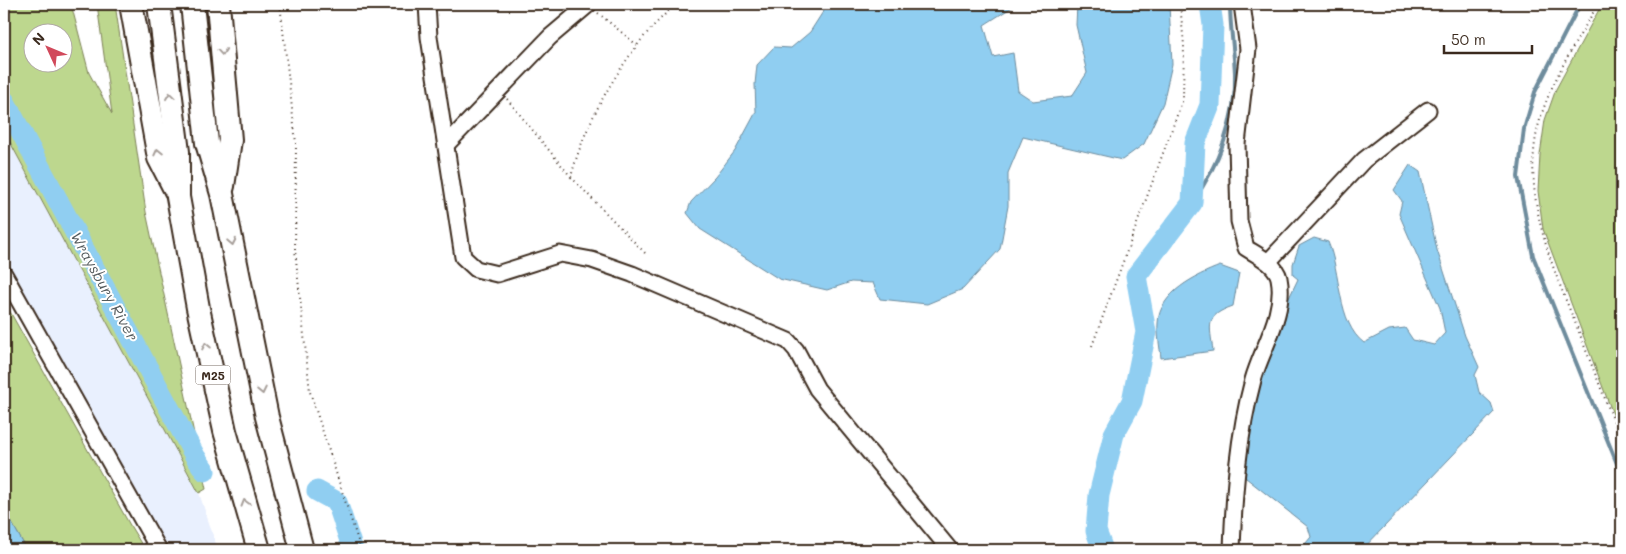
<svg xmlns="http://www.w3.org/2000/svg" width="1626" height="554" viewBox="0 0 1626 554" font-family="Mali,sans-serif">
	<rect width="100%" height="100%" fill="#fff"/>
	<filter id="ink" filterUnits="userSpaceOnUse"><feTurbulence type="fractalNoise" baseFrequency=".02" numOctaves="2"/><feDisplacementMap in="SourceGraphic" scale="10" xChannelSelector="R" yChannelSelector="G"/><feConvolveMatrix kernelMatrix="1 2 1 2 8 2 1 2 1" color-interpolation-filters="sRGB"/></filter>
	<g filter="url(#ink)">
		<path fill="#e9f0fe" d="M4,131L199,493L218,550H169L4,257Z"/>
		<g fill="#bdd78e" stroke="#7c8056" fill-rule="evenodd">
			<path d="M4,4H71L89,73L112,114L97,4H115L146,212L206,489L199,493L4,131ZM62,32V62H32V32Z"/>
			<path d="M1602,4H1622V438L1543,229L1538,191L1540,155L1545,120L1556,89Z"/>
			<path d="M4,301L131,527L145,550H27L4,509Z"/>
		</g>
		<g fill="#90cef1" stroke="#6e8c9d">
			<path d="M828,4H1017L984,25L993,57L1013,53L1018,91L1033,101L1072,96L1087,73L1076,25L1077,4H1169L1172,64L1163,103L1144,144L1122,160L1023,137L1008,173V206L1000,249L963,289L927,304L880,299L873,283L851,282L827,290L779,279L700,229L687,213L691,202L715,177L735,151L756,112L755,84L757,65L774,47L791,48L810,32Z"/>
			<path d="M1410,165L1420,172L1437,250L1465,336L1479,367L1475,375L1479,392L1491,403L1494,412L1362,550H1300L1311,537L1308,527L1241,474L1248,428L1271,336L1298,279L1293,275V264L1299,246L1314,238L1328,242C1341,272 1337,323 1364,343L1389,330L1405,328L1413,340L1434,345L1445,333L1440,308L1399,214L1402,201L1394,190Z"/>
			<path d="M1220,266L1239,273L1233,306C1204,316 1210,325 1213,351L1161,358C1160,347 1157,334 1158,323C1159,293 1196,275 1220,266Z"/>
			<path d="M4,509L27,550H4Z"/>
		</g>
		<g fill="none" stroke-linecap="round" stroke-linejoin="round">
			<g stroke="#6e8c9d" stroke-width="4">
				<path d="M1580,4L1535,92L1524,129L1518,177L1533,256L1622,476"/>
				<path d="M1192,203C1218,166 1237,119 1235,73C1234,50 1230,27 1230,4"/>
			</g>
			<g stroke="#90cef1" stroke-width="21">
				<path d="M4,100L195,456L205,471"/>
				<path d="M317,491L337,502L353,550"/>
				<path d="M1103,550L1096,531L1099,495L1114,434L1132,401L1146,332L1136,276L1192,203L1195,143L1210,105L1213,25L1210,4"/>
			</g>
			<defs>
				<g id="minor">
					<path d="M427,4L429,37L463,257L476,269L497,274L560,254L592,260L632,274L788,341L796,350L817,389L950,550"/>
					<path d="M446,145L550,37L589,4"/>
					<path d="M1268,262L1364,160L1428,110"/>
					<path d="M4,274L159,550"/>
					<path d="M1232,550C1234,493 1238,436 1253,380C1262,348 1286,313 1279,278C1276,264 1257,255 1246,248L1239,221L1237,144L1248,49L1242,4"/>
				</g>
				<g id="highway">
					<path d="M131,4L159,158L176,191"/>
					<path d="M159,4L178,152V197L198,308L225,431L259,550"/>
					<path d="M192,4L207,143L222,194L267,417L302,550"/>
					<path d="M218,4L230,140L223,186"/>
				</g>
			</defs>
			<use href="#minor" stroke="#3b2a1e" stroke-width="19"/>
			<use href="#highway" stroke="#3b2a1e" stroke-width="26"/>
			<g stroke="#3b2a1e" stroke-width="2" stroke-dasharray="1 4" stroke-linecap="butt">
				<path d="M280,4L296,143L295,250L310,392L361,550"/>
				<path d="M1598,4C1576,43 1549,83 1538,127C1521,197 1553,269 1579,332C1593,369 1608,406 1622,442"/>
				<path d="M598,13L637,45"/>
				<path d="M507,99L571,177"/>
				<path d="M645,253L571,177C583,130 607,86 636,47C647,31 662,18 675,4"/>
				<path d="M1092,346L1183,99L1184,45L1180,4"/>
			</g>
			<use href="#minor" stroke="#fff" stroke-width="15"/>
			<use href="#highway" stroke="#fff" stroke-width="22"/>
		</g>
		<defs><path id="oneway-chevron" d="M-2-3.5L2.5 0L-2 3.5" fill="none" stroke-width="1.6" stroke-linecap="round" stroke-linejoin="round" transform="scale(1.25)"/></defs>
		<g stroke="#a79f9a">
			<use href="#oneway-chevron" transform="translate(222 52) rotate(85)"/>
			<use href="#oneway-chevron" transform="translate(170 96) rotate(-98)"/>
			<use href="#oneway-chevron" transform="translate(158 152) rotate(-103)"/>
			<use href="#oneway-chevron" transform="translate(232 242) rotate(79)"/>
			<use href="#oneway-chevron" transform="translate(206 346) rotate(-102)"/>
			<use href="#oneway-chevron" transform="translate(262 391) rotate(78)"/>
			<use href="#oneway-chevron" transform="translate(245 503) rotate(-106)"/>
		</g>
	</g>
	<g text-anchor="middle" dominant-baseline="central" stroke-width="4" stroke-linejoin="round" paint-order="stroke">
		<rect fill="#fff" stroke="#766a62" stroke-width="1" x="195.5" y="365.5" width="35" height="19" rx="4"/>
		<g font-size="12" font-weight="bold" fill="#3b2a1e">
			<text x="213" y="375">M25</text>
		</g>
		<g font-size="15" font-style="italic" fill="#545b5d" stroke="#fff">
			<text transform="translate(105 286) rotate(61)">Wraysbury River</text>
		</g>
	</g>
	<rect width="1626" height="554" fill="none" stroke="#fff" stroke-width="20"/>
	<rect x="10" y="10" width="1606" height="534" fill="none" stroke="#3b2a1e" stroke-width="2" filter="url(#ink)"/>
	<g transform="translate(48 48) rotate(314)"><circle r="24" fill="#ffffff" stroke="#b1aaa5"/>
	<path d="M0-4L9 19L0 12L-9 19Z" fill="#d1495b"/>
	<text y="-8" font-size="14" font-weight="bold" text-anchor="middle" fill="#3b2a1e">N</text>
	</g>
	<path d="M1444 45v8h88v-8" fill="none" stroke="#3b2a1e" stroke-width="2.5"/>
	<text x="1451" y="45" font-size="15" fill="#3b2a1e" stroke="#ffffff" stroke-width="4" paint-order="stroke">50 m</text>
</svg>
